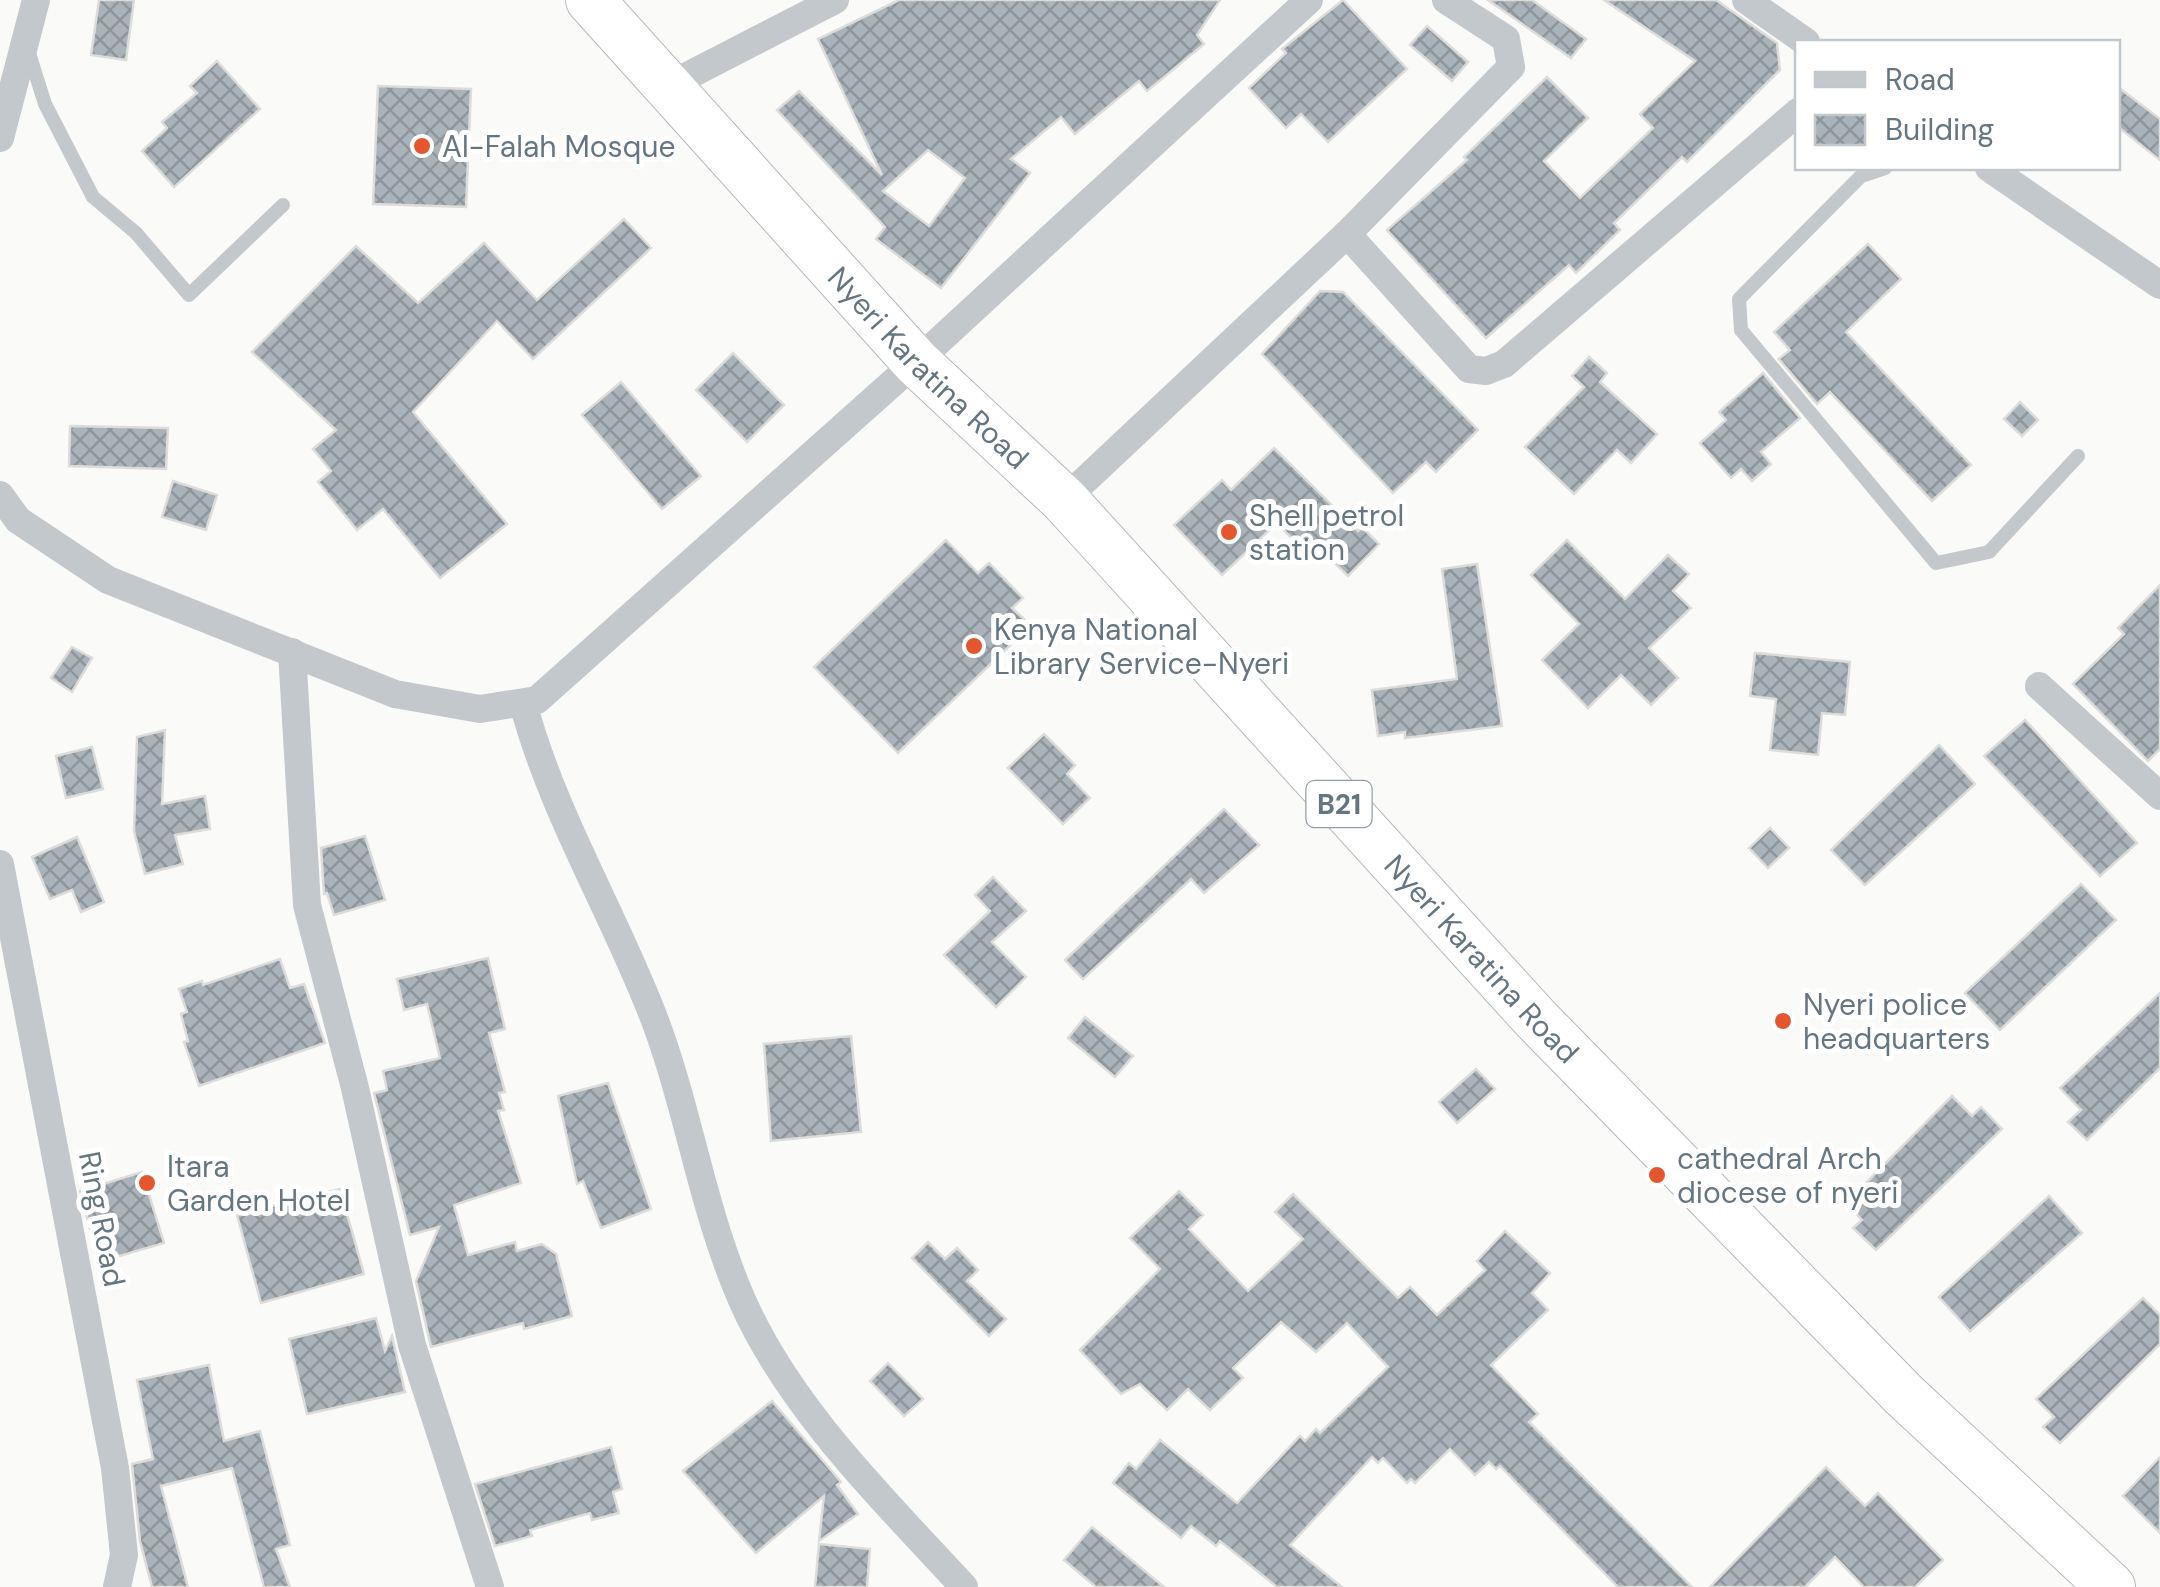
<svg xmlns="http://www.w3.org/2000/svg" width="2160" height="1587" viewBox="0 0 2160 1587" font-family="'DM Sans',sans-serif">
	<defs>
		<pattern id="building-cross-hatch" width="8" height="8" patternUnits="userSpaceOnUse" patternTransform="scale(2.5)"><rect width="8" height="8" fill="#aab3b9"/><path d="M0 0l8 8M0 8l8-8" fill="none" stroke="#8e969c"/></pattern>
	</defs>
	<rect width="100%" height="100%" fill="#fafaf8"/>
	<g fill="url(#building-cross-hatch)" stroke="#dcdcda" stroke-width="2.5" fill-rule="evenodd">
		<path d="M99,0H134L126,60L91,55Z"/>
		<path d="M899,0H1220L1197,35L1204,44L1147,91L1139,81L1075,134L1061,117L1011,159L1030,173L941,288L876,239L885,227L777,110L799,91L882,175L818,39ZM928,150L965,178L929,226L883,191Z"/>
		<path d="M1343,0L1407,69L1328,142L1301,114L1286,128L1249,88L1286,53L1282,49Z"/>
		<path d="M1488,0H1532L1586,39L1571,58Z"/>
		<path d="M1604,0H1716L1777,43L1780,70L1687,162L1682,157L1614,223L1620,230L1576,273L1569,265L1486,338L1387,230L1467,160L1464,157L1547,77L1588,118L1544,161L1580,198L1653,128L1640,114L1695,61Z"/>
		<path d="M1427,26L1468,62L1452,81L1410,45Z"/>
		<path d="M217,61L260,109L174,187L142,151L167,128L162,122L197,93L190,86Z"/>
		<path d="M378,86L471,89L466,207L373,204Z"/>
		<path d="M2118,87L2160,119V160L2118,127Z"/>
		<path d="M624,219L651,248L533,359L497,321L413,412L507,524L440,578L383,509L357,530L318,482L331,471L313,449L336,430L252,352L356,246L418,303L484,243L537,300Z"/>
		<path d="M1868,244L1901,279L1846,332L1971,465L1932,501L1830,392L1817,404L1779,359L1790,350L1774,332Z"/>
		<path d="M1320,291L1343,292L1478,430L1436,472L1426,462L1393,493L1262,354Z"/>
		<path d="M733,353L784,405L747,442L696,390Z"/>
		<path d="M1589,357L1607,373L1600,382L1657,434L1631,463L1617,450L1574,494L1525,447L1584,387L1572,376Z"/>
		<path d="M1763,373L1800,418L1761,452L1771,464L1752,481L1741,469L1731,478L1700,443L1726,420L1719,412Z"/>
		<path d="M621,382L701,476L662,509L582,415Z"/>
		<path d="M2020,402L2038,420L2022,436L2004,419Z"/>
		<path d="M70,426L168,428L166,469L69,466Z"/>
		<path d="M1274,448L1358,531L1362,527L1379,544L1348,576L1310,539L1301,548L1277,523L1222,575L1174,525L1222,480L1231,490Z"/>
		<path d="M173,481L217,495L206,530L162,517Z"/>
		<path d="M946,540L978,573L989,563L1023,598L1012,608L1024,619L1019,624L1026,630L898,753L814,667Z"/>
		<path d="M1567,540L1625,599L1668,555L1689,574L1673,591L1691,608L1649,648L1678,678L1651,705L1621,675L1588,708L1542,660L1579,624L1531,575Z"/>
		<path d="M1477,564L1502,726L1405,738V732L1378,736L1372,690L1457,679L1442,569Z"/>
		<path d="M2160,585V749L2148,761L2073,684L2124,634L2118,628Z"/>
		<path d="M72,647L92,658L72,692L51,678Z"/>
		<path d="M1755,653L1850,662L1845,715L1822,713L1818,755L1770,750L1776,699L1750,696Z"/>
		<path d="M2025,720L2137,843L2100,876L1984,756Z"/>
		<path d="M165,730L162,804L205,796L210,829L175,835L183,864L145,874L134,831L137,737Z"/>
		<path d="M1044,734L1075,765L1067,774L1090,798L1063,824L1008,768Z"/>
		<path d="M1939,745L1975,784L1865,885L1831,850Z"/>
		<path d="M92,747L103,789L66,798L56,756Z"/>
		<path d="M1224,809L1259,845L1204,893L1191,879L1083,979L1065,960Z"/>
		<path d="M1770,828L1789,848L1768,868L1749,848Z"/>
		<path d="M365,836L385,900L334,915L327,893L324,894L321,848Z"/>
		<path d="M77,837L104,902L81,912L72,890L50,899L32,857Z"/>
		<path d="M993,877L1026,911L992,942L1026,977L996,1007L944,955L990,911L975,895Z"/>
		<path d="M2081,884L2116,920L2000,1030L1965,993Z"/>
		<path d="M488,958L505,1029L489,1033L505,1092L499,1093L504,1110L498,1111L521,1183L454,1205L468,1255L515,1242L517,1251L542,1244L556,1254L572,1316L524,1329L523,1323L431,1347L416,1281L439,1227L410,1235L374,1093L387,1090L383,1071L440,1058L427,1004L404,1010L397,979Z"/>
		<path d="M280,959L290,988L304,984L325,1043L199,1086L184,1042L188,1041L181,1014L187,1012L179,989L202,981L203,985Z"/>
		<path d="M2160,993V1068L2087,1140L2068,1122L2081,1110L2060,1088Z"/>
		<path d="M1085,1017L1133,1056L1115,1077L1068,1038Z"/>
		<path d="M851,1036L861,1132L771,1141L764,1044Z"/>
		<path d="M1476,1069L1495,1089L1457,1123L1439,1102Z"/>
		<path d="M608,1083L651,1209L601,1228L583,1181L577,1184L558,1096Z"/>
		<path d="M1952,1096L1972,1116L1981,1107L2002,1129L1876,1250L1853,1228L1862,1220L1846,1203Z"/>
		<path d="M142,1172L164,1243L99,1262L80,1191Z"/>
		<path d="M340,1189L364,1274L261,1303L237,1215Z"/>
		<path d="M1179,1191L1203,1215L1189,1229L1248,1291L1303,1239L1275,1212L1293,1194L1398,1298L1410,1287L1437,1315L1485,1270L1477,1261L1505,1231L1550,1273L1532,1293L1548,1310L1491,1365L1538,1414L1529,1422L1692,1587H1618L1500,1466L1496,1469L1489,1462L1475,1475L1450,1449L1415,1483L1411,1479L1407,1483L1383,1458L1378,1463L1372,1457L1290,1545L1342,1587H1277L1220,1541L1216,1546L1191,1526L1181,1538L1113,1483L1129,1463L1136,1469L1160,1440L1237,1503L1300,1436L1305,1441L1316,1429L1320,1433L1388,1367L1347,1323L1316,1352L1281,1322L1233,1368L1243,1378L1210,1410L1188,1389L1167,1410L1140,1384L1121,1394L1080,1350L1160,1269L1130,1238Z"/>
		<path d="M2049,1196L2082,1233L1970,1331L1939,1297Z"/>
		<path d="M928,1242L945,1259L957,1248L978,1270L967,1281L1006,1319L989,1336L912,1258Z"/>
		<path d="M2143,1298L2160,1315V1344L2060,1443L2043,1427L2054,1417L2036,1399Z"/>
		<path d="M376,1318L385,1351L392,1336L405,1392L307,1414L289,1339Z"/>
		<path d="M888,1363L923,1399L904,1416L870,1381Z"/>
		<path d="M209,1365L224,1441L260,1431L290,1545L276,1549L290,1587H264L232,1468L161,1486L188,1587H152L140,1541L132,1464L153,1459L137,1380Z"/>
		<path d="M772,1401L841,1482L837,1485L858,1514L819,1541L824,1496L756,1553L683,1471Z"/>
		<path d="M611,1447L622,1489L613,1492L619,1513L592,1520L590,1513L530,1530L532,1536L495,1546L475,1484Z"/>
		<path d="M2160,1457V1533L2123,1496Z"/>
		<path d="M1826,1467L1865,1506L1878,1493L1943,1560L1915,1587H1864L1835,1557L1805,1587H1710Z"/>
		<path d="M1092,1527L1164,1587H1096L1064,1560Z"/>
		<path d="M819,1544L870,1549L867,1587H815Z"/>
	</g>
	<g fill="none" stroke-linecap="round" stroke-linejoin="round">
		<defs>
			<g id="trunk">
				<path id="s1" d="M590,0L916,362L1064,500L1535,1018L1904,1395L2111,1587"/>
			</g>
		</defs>
		<use href="#trunk" stroke="#b4b9bd" stroke-width="50"/>
		<g stroke="#c3c8cc" stroke-width="14">
			<path d="M28,50L45,104L93,197L136,233L189,295L283,205"/>
			<path d="M1885,168L1861,176L1739,299L1741,330L1936,563L1989,552L2078,456"/>
		</g>
		<g stroke="#c3c8cc" stroke-width="28">
			<path d="M1746,0L1806,42"/>
			<path d="M670,85L835,0"/>
			<path d="M0,138L36,0"/>
			<path d="M1989,168L2160,285"/>
			<path d="M1347,234L1469,369L1486,371L1504,364L1798,112"/>
			<path d="M0,495L18,520L108,580L395,694L480,709L537,700L916,362L1309,0"/>
			<path d="M1064,500L1347,234L1511,67L1506,39L1446,0"/>
			<path d="M292,652L307,905L355,1088L412,1345L490,1587"/>
			<path d="M2039,686L2160,796"/>
			<path d="M523,703C553,815 613,911 654,1018C689,1110 702,1209 742,1300C790,1409 884,1500 964,1587"/>
			<path d="M0,864L115,1468L124,1555L117,1587"/>
		</g>
		<use href="#trunk" stroke="#fff" stroke-width="48"/>
	</g>
	<g fill="#e4572e" stroke="#fff" stroke-width="4">
		<circle cx="422" cy="146" r="10"/>
		<circle cx="1229" cy="532" r="10"/>
		<circle cx="974" cy="646" r="10"/>
		<circle cx="1783" cy="1021" r="10"/>
		<circle cx="1657" cy="1175" r="10"/>
		<circle cx="147" cy="1183" r="10"/>
	</g>
	<g text-anchor="middle" dominant-baseline="central" stroke-width="10" stroke-linejoin="round" paint-order="stroke">
		<rect fill="#fff" stroke="#939fa8" stroke-width="2.5" x="1306.5" y="781" width="65" height="46" rx="8"/>
		<g font-size="28" font-weight="bold" fill="#657683">
			<text x="1339" y="804">B21</text>
		</g>
		<g font-size="30" fill="#657683" stroke="#fff" text-anchor="start">
			<text x="442" y="146">Al-Falah Mosque</text>
			<text x="1249" y="515">Shell petrol<tspan x="1249" dy="34">station</tspan></text>
			<text x="994" y="629">Kenya National<tspan x="994" dy="34">Library Service-Nyeri</tspan></text>
			<text x="1803" y="1004">Nyeri police<tspan x="1803" dy="34">headquarters</tspan></text>
			<text x="1677" y="1158">cathedral Arch<tspan x="1677" dy="34">diocese of nyeri</tspan></text>
			<text x="167" y="1166">Itara<tspan x="167" dy="34">Garden Hotel</tspan></text>
		</g>
		<g font-size="30" fill="#657683" stroke="#fff">
			<text stroke="none"><textPath href="#s1" startOffset="500">Nyeri Karatina Road</textPath></text>
			<text stroke="none"><textPath href="#s1" startOffset="1310">Nyeri Karatina Road</textPath></text>
			<text transform="translate(102 1219) rotate(79)">Ring Road</text>
		</g>
	</g>
	<rect x="1795" y="40" width="325" height="130" fill="#ffffff" stroke="#c1c8cd" stroke-width="2.5"/>
	<rect x="1815" y="72" width="50" height="15" fill="#c3c8cc" stroke="#c1c8cd" stroke-width="2.5"/>
	<text x="1885" y="90" font-size="30" fill="#657683">Road</text>
	<rect x="1815" y="115" width="50" height="30" fill="url(#building-cross-hatch)" stroke="#c1c8cd" stroke-width="2.5"/>
	<text x="1885" y="140" font-size="30" fill="#657683">Building</text>
</svg>
